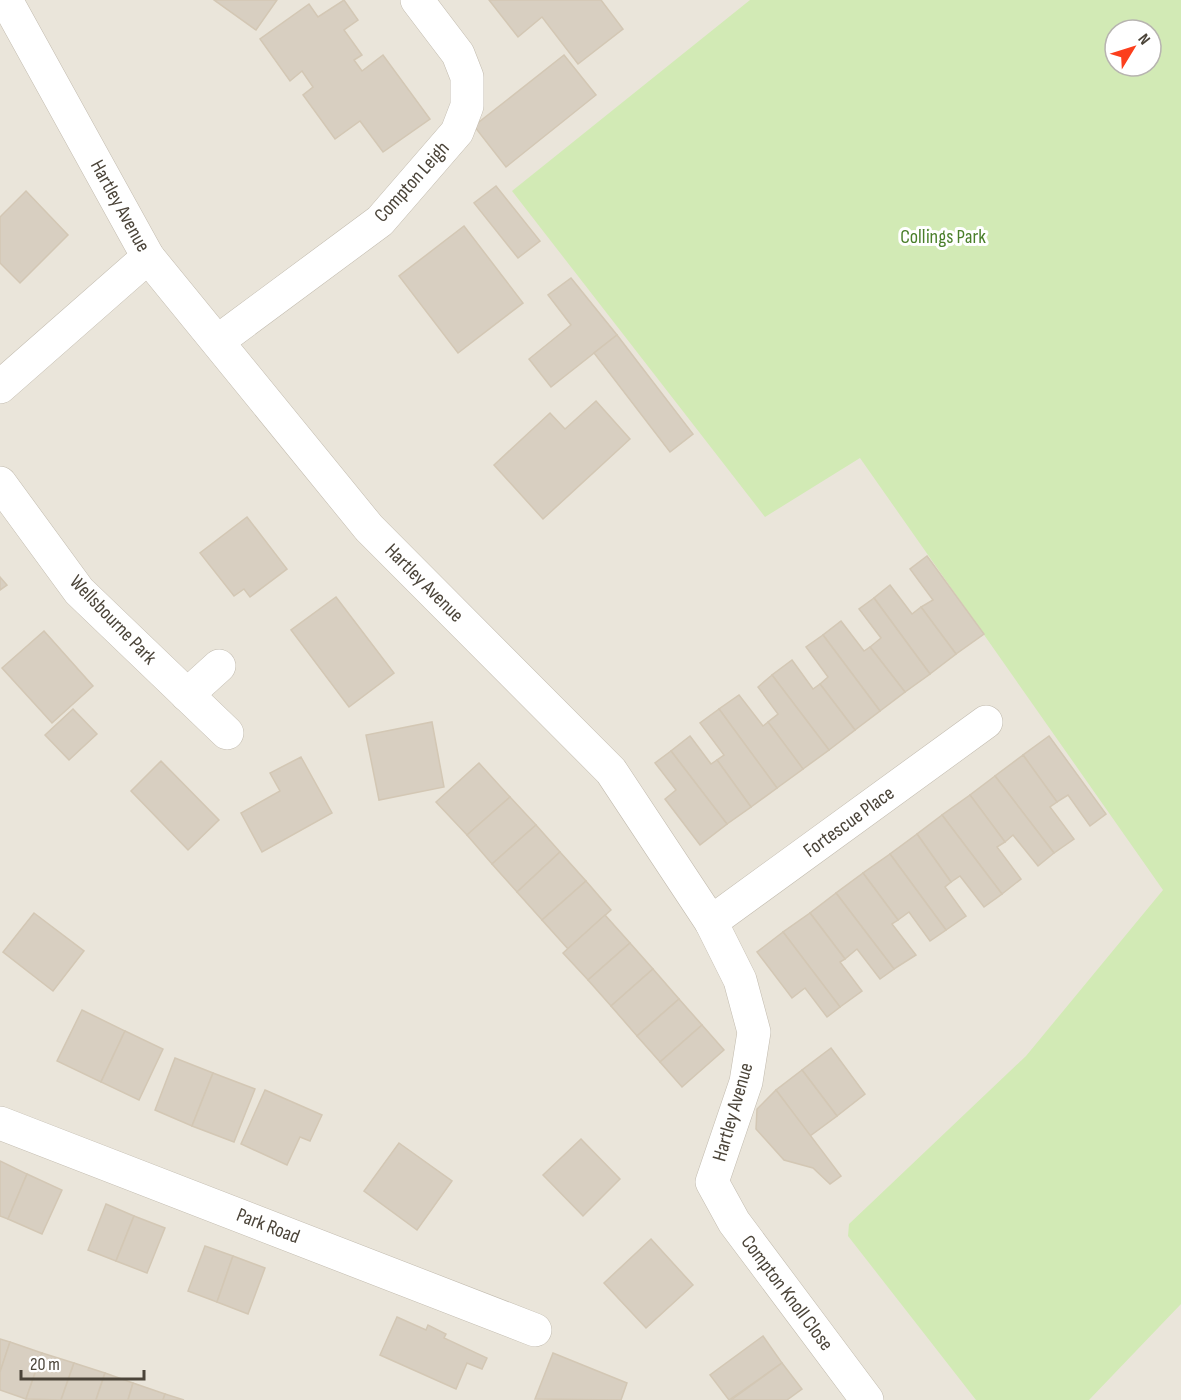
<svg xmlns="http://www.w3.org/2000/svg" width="1181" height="1400" viewBox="0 0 1181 1400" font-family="'Sofia Sans Condensed',sans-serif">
	<rect width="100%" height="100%" fill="#f6f3ec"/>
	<path fill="#eae5da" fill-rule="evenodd" d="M0,0H1181V1400H0ZM1115,30H1151V66H1115Z"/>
	<path fill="#d2eab5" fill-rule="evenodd" d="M750,0H1181V1304L1089,1400H976L848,1236L849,1224L1026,1056L1163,890L860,458L765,517L512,191ZM1115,30H1151V66H1115Z"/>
	<g fill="#d8cfc1" stroke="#d3c7b4" stroke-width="1.5">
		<path d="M214,0H277L256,30Z"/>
		<path d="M344,0L358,20L344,30L362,55L354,60L362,71L383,55L430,119L383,152L360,121L335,139L303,95L313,87L302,71L290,81L260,39L309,4L318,17Z"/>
		<path d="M489,0H601L623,29L578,64L542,17L518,37Z"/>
		<path d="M564,55L596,95L506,167L474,126Z"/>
		<path d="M496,186L540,241L518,258L474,203Z"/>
		<path d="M26,191L68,235L20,283L0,263V217Z"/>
		<path d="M464,226L523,303L458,353L399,276Z"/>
		<path d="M571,278L617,335L551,387L529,359L571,325L548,295Z"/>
		<path d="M617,335L693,434L670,452L594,353Z"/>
		<path d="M596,401L630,439L543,519L494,465L550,413L565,429Z"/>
		<path d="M247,517L287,569L250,597L244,589L234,596L200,553Z"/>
		<path d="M927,556L984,634L956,654L921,607L933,600L910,569Z"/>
		<path d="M0,577L7,585L0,590Z"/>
		<path d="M890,585L912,614L921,607L956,654L930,674L874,598Z"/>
		<path d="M336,597L394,673L349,707L291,630Z"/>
		<path d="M874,598L930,674L905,692L870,647L881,638L859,609Z"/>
		<path d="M841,621L864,651L870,647L905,692L880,711L823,635Z"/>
		<path d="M44,631L93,686L52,723L2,668Z"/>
		<path d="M823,635L880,711L855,730L820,684L828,677L806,647Z"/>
		<path d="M792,660L813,689L820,684L855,730L829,750L772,675Z"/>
		<path d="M772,675L829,750L803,769L768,722L778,714L758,687Z"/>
		<path d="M739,695L763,726L768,722L803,769L777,788L719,709Z"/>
		<path d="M73,709L97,734L69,760L45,735Z"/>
		<path d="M719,709L777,788L751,807L717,760L724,755L700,723Z"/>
		<path d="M432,722L444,787L379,800L366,735Z"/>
		<path d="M690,736L711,764L717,760L751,807L727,824L671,751Z"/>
		<path d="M1049,736L1106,814L1090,826L1068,795L1057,802L1023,755Z"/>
		<path d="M671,751L727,824L700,845L665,799L676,790L655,763Z"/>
		<path d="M1023,755L1057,802L1050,807L1074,839L1054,853L995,776Z"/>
		<path d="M301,757L332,813L262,852L241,813L280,791L270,773Z"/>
		<path d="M161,761L219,820L188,850L131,791Z"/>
		<path d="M479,763L510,797L467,835L436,802Z"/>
		<path d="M995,776L1054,853L1038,866L1013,835L1005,842L970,795Z"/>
		<path d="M970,795L1005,842L997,847L1021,879L1002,894L942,815Z"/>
		<path d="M510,797L536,825L492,864L467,835Z"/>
		<path d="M942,815L1002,894L984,907L960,876L951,882L917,834Z"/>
		<path d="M536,825L560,852L517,892L492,864Z"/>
		<path d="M917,834L951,882L945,887L966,916L946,930L890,854Z"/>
		<path d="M560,852L586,881L542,920L517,892Z"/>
		<path d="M890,854L946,930L930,941L909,912L898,920L863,873Z"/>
		<path d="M863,873L898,920L892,924L916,955L894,969L836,893Z"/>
		<path d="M586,881L611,910L568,949L542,920Z"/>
		<path d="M836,893L894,969L880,979L857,949L845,959L810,913Z"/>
		<path d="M34,913L84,951L53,991L3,952Z"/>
		<path d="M810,913L845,959L840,962L862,991L840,1007L783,932Z"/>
		<path d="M605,915L630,943L588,980L563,953Z"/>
		<path d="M783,932L840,1007L827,1017L805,988L792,998L757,952Z"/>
		<path d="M630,943L653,969L611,1006L588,980Z"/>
		<path d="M653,969L679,999L637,1036L611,1006Z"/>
		<path d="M679,999L702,1025L660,1062L637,1036Z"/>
		<path d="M82,1010L125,1031L101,1082L57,1061Z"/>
		<path d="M702,1025L724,1050L682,1087L660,1062Z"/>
		<path d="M125,1031L163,1049L139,1100L101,1082Z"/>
		<path d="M831,1048L865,1094L837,1116L802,1070Z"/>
		<path d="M175,1058L213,1073L192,1126L155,1110Z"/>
		<path d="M802,1070L837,1116L810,1136L776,1090Z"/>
		<path d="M213,1073L255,1089L234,1142L192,1126Z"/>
		<path d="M265,1090L322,1115L310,1141L300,1137L287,1165L241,1144Z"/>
		<path d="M776,1090L841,1176L830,1184L813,1168L784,1160L756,1129L757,1109Z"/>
		<path d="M581,1139L620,1179L583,1216L543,1175Z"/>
		<path d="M399,1143L452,1181L417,1230L364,1191Z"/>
		<path d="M0,1161L27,1174L8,1219L0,1216Z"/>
		<path d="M27,1174L62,1190L42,1234L8,1219Z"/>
		<path d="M106,1204L134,1216L116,1261L88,1250Z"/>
		<path d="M134,1216L165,1228L147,1273L116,1261Z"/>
		<path d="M651,1239L693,1285L646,1328L604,1283Z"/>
		<path d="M205,1246L233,1256L217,1302L188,1291Z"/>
		<path d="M233,1256L265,1268L248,1314L217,1302Z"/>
		<path d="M397,1317L426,1330L428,1325L446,1334L444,1338L487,1358L482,1369L467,1363L456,1389L380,1355Z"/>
		<path d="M763,1336L782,1363L729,1400L710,1375Z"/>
		<path d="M0,1339L10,1342L0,1372Z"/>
		<path d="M10,1342L42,1353L26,1399L0,1390V1372Z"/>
		<path d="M42,1353L74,1363L61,1400L26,1399Z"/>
		<path d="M553,1353L627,1383L621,1400L535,1399Z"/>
		<path d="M74,1363L105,1373L96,1400H61Z"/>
		<path d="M782,1363L802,1389L787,1400H731Z"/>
		<path d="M105,1373L133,1383L128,1400H96Z"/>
		<path d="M133,1383L165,1394L163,1400H128Z"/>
		<path d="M165,1394L184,1400H163Z"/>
	</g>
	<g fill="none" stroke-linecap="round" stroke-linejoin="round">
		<defs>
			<g id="street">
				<path d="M6,0L148,257L369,528L611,771L711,922L740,980L754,1032L746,1082L712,1182L734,1222L867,1400"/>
				<path d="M218,341L380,221L457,132L467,106V77L458,54L417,0"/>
				<path d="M0,387L148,257"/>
				<path d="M0,483L79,591L227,733"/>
				<path d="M187,695L219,666"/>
				<path d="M711,922L986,722"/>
				<path d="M0,1123L535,1330"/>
			</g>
		</defs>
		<use href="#street" stroke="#c2bbae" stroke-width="34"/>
		<use href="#street" stroke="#fff" stroke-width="33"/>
	</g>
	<g text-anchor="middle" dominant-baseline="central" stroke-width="6" stroke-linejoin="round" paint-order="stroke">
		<g font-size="20" fill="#4b4439" stroke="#fff">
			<text transform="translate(412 182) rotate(-48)">Compton Leigh</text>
			<text transform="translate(120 206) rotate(61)">Hartley Avenue</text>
			<text transform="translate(424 583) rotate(45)">Hartley Avenue</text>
			<text transform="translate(113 620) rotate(46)">Wellsbourne Park</text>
			<text transform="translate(849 822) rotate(-36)">Fortescue Place</text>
			<text transform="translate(733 1112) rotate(-74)">Hartley Avenue</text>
			<text transform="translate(268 1226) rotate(21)">Park Road</text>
			<text transform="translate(787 1293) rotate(53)">Compton Knoll Close</text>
		</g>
		<g font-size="20" fill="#4a7f2a" stroke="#fff">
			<text x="943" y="237">Collings Park</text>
		</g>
	</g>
	<g transform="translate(1133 48) rotate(52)"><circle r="28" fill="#ffffff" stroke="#b7b4b0" stroke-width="1.5"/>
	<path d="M0-4.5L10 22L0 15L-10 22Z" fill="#fc3f1d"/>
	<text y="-9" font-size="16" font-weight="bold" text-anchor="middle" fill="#4b4439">N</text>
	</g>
	<path d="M21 1370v9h123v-9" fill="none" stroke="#4b4439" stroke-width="3"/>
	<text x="30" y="1370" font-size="18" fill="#4b4439" stroke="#ffffff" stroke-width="4.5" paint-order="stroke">20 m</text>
</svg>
